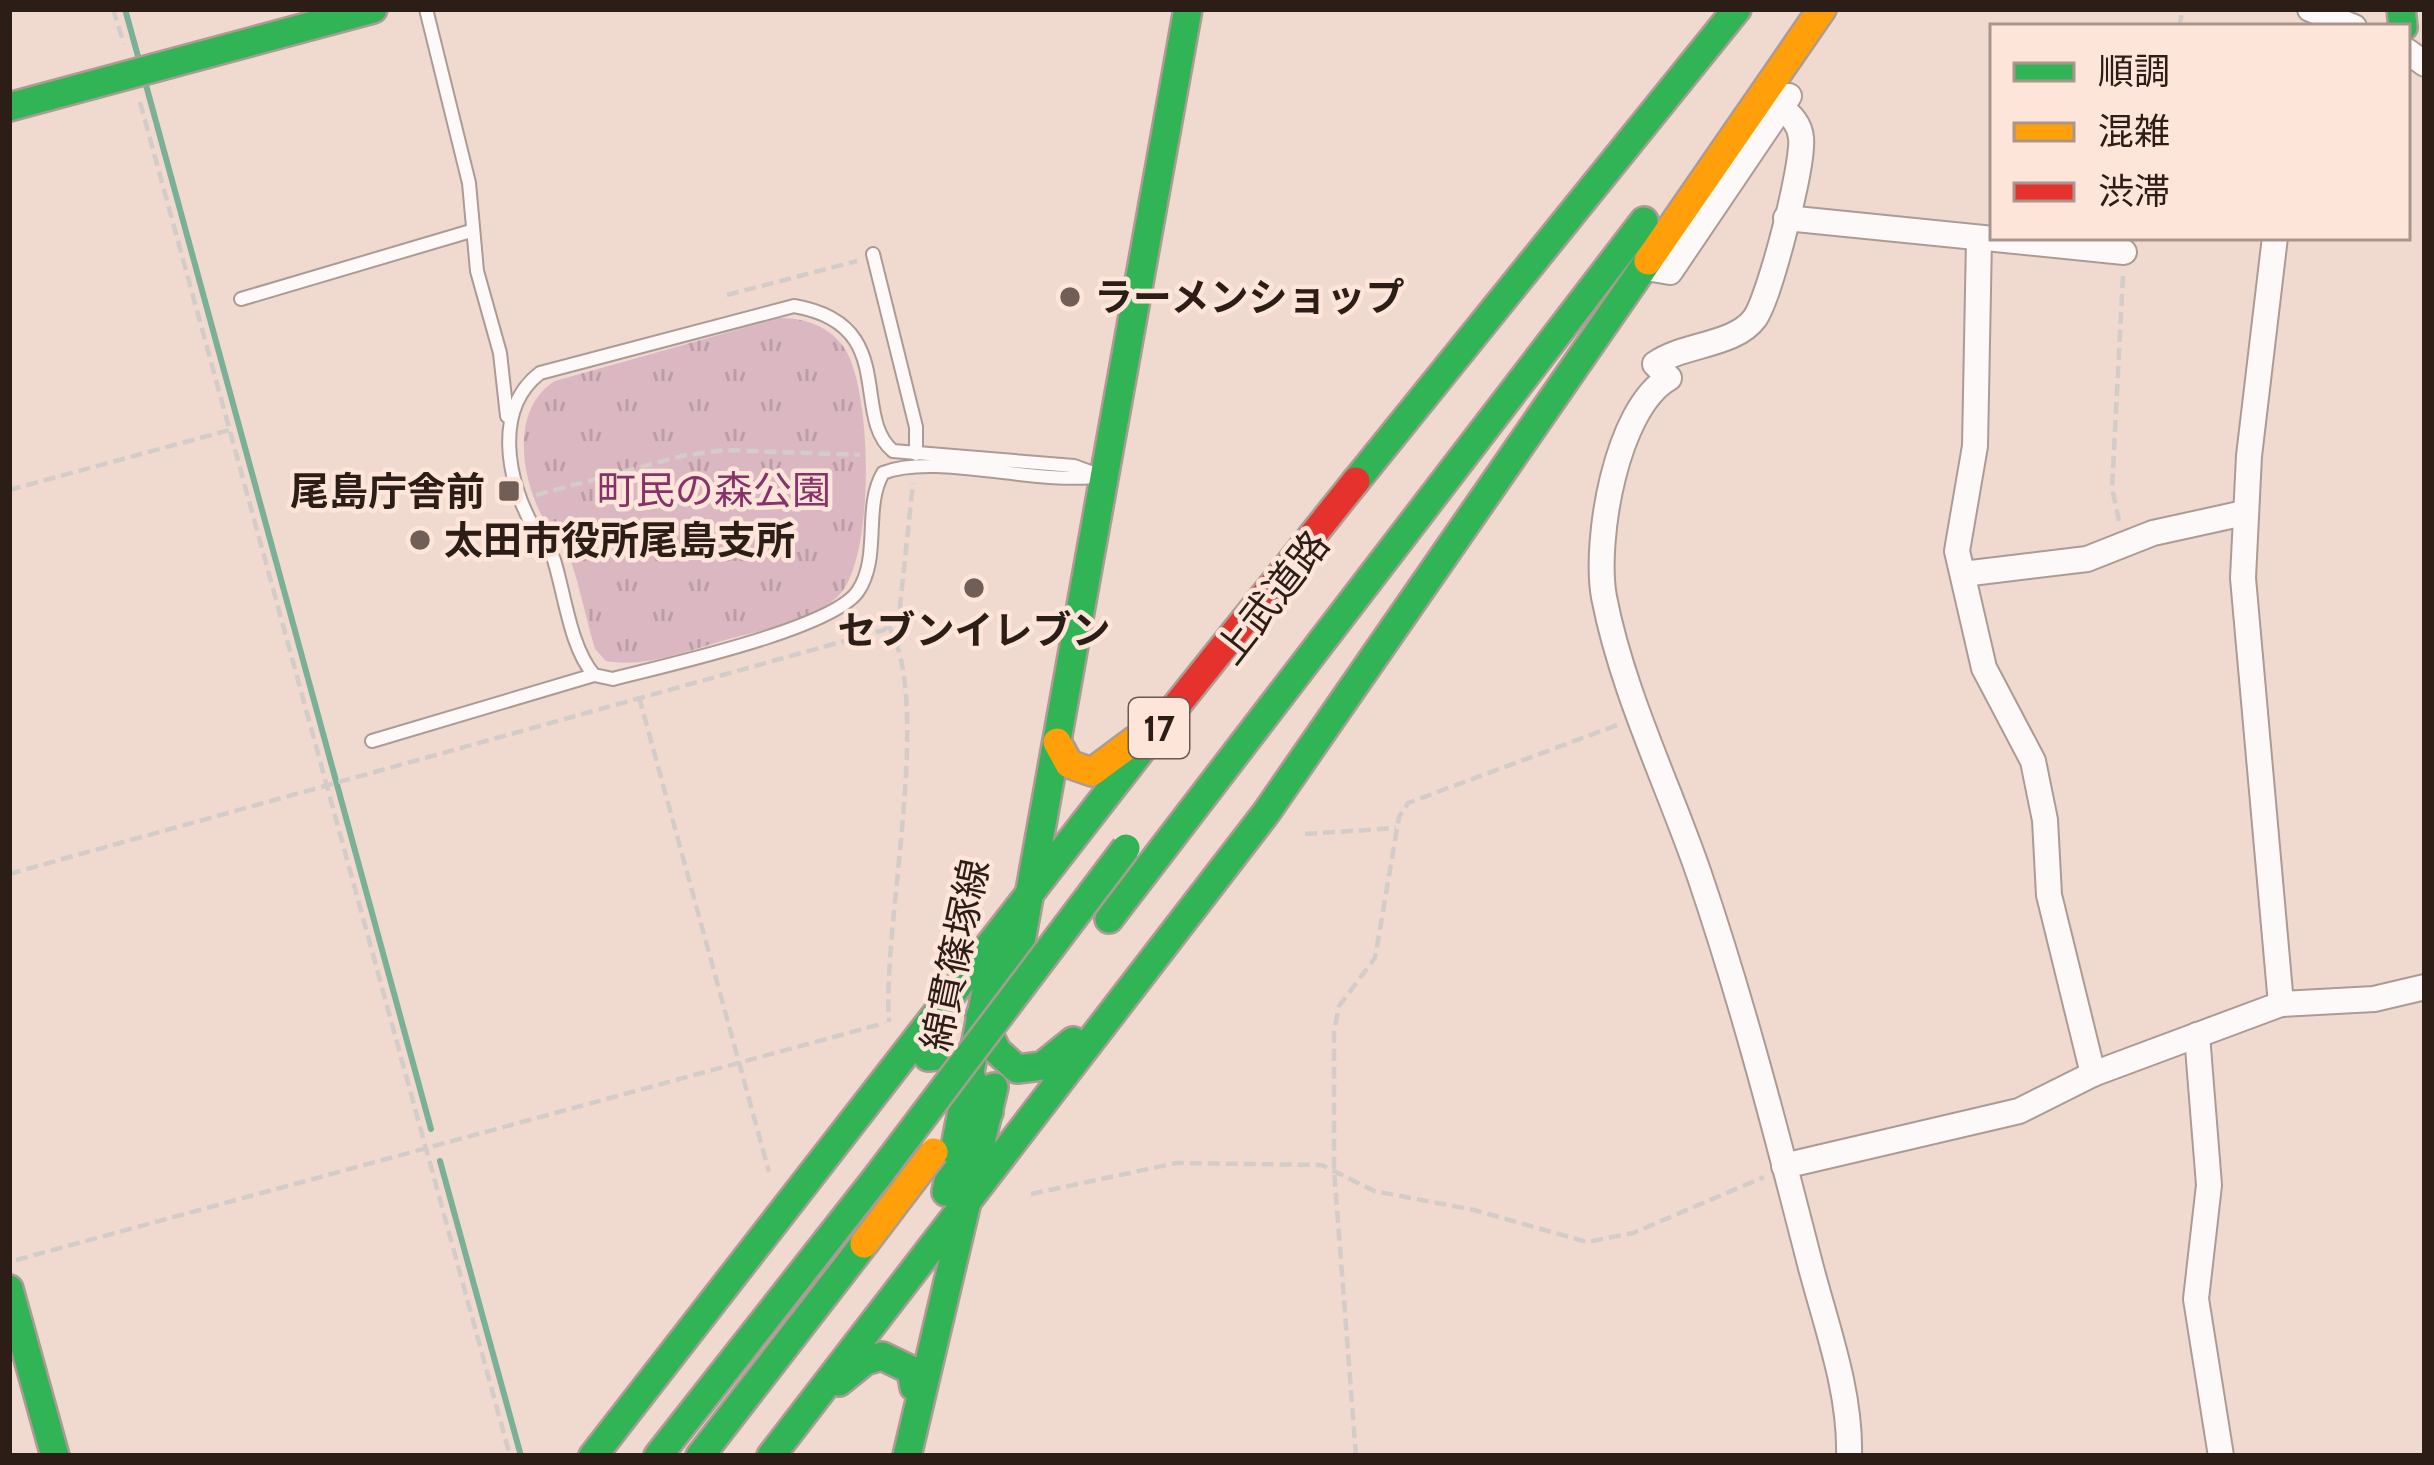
<svg xmlns="http://www.w3.org/2000/svg" width="2434" height="1465" viewBox="0 0 2434 1465" font-family="Cabin,'Noto Sans JP',sans-serif">
	<defs>
		<pattern id="park-tufts" width="24" height="20" patternUnits="userSpaceOnUse" patternTransform="scale(3)"><rect width="24" height="20" fill="#dbb7c1"/><path d="M3 7l-1-3M5 7V3M7 7l1-3M15 17l-1-3M17 17v-4M19 17l1-3" fill="none" stroke="#bc9da5"/></pattern>
	</defs>
	<rect width="100%" height="100%" fill="#f0d9cf"/>
	<path fill="url(#park-tufts)" d="M779,318C804,318 827,325 843,346C873,387 875,556 840,594C812,624 759,630 722,641C684,652 645,668 606,661L595,649C585,616 579,580 566,548C561,536 549,529 543,518C520,476 511,408 555,381Z"/>
	<g fill="none" stroke-linecap="round" stroke-linejoin="round">
		<g stroke="#7ab196" stroke-width="6">
			<path d="M125,9L139,60"/>
			<path d="M146,85L431,1129"/>
			<path d="M440,1161L521,1456"/>
		</g>
		<defs>
			<g id="lane">
				<path d="M426,9L469,183L477,271L500,353L507,416"/>
				<path d="M873,254L916,427V454"/>
				<path d="M241,299L471,231"/>
				<path d="M794,306C900,324 850,415 893,451L1074,466L1101,476C1037,486 935,452 883,473C863,507 881,557 858,591C833,629 662,666 613,679L594,675C570,647 565,595 554,560C549,547 540,540 534,528C507,482 493,409 540,373Z"/>
				<path d="M372,741L594,675"/>
			</g>
			<g id="street">
				<path d="M2310,9L2354,27"/>
				<path d="M2407,51L2425,64"/>
				<path d="M1782,108C1791,116 1800,124 1801,138C1804,164 1770,296 1755,318C1735,346 1682,344 1655,364L1669,378C1616,408 1594,541 1604,597C1622,691 1668,784 1699,874C1742,1000 1776,1131 1809,1260C1825,1323 1851,1390 1849,1456"/>
				<path d="M1786,218L2124,252"/>
				<path d="M2275,237L2249,456L2243,578L2281,1004"/>
				<path d="M1979,239L1975,446L1957,551L1984,668L2033,761L2045,820L2049,895L2093,1074"/>
				<path d="M1646,268L1670,272L1789,96"/>
				<path d="M1963,574L2087,559L2153,533L2244,513"/>
				<path d="M2197,1035L2209,1185L2196,1299L2221,1456"/>
				<path d="M1784,1166L2019,1111L2093,1074L2281,1004L2374,999L2425,987"/>
			</g>
			<g id="fast">
				<path d="M2401,9L2403,27"/>
				<path d="M9,107L373,9"/>
				<path d="M1356,481L1737,9"/>
				<path d="M1109,919L1644,221"/>
				<path d="M1011,997L1188,9"/>
				<path d="M980,1016L997,1051L1017,1069L1042,1066L1073,1041"/>
				<path d="M928,1057L945,1055L963,1062L989,1112"/>
				<path d="M946,1192L996,941"/>
				<path d="M9,1289L55,1456"/>
				<path d="M839,1382L865,1361L882,1356L911,1370L914,1387"/>
				<path d="M593,1456L1149,740"/>
				<path d="M658,1456L878,1176"/>
				<path d="M700,1456L864,1244"/>
				<path d="M771,1456L1266,813L1648,261"/>
				<path d="M907,1456L994,1087"/>
			</g>
			<g id="slow">
				<path d="M1648,261L1822,9"/>
				<path d="M1057,742L1069,764L1092,772L1135,740"/>
			</g>
			<path id="jam" d="M1149,740L1356,481"/>
		</defs>
		<use href="#lane" stroke="#ac9b94" stroke-width="16"/>
		<use href="#street" stroke="#ac9b94" stroke-width="28"/>
		<use href="#fast" stroke="#ac9b94" stroke-width="32"/>
		<use href="#slow" stroke="#ac9b94" stroke-width="32"/>
		<use href="#jam" stroke="#ac9b94" stroke-width="32"/>
		<g stroke="#d3ccc9" stroke-width="4.5" stroke-dasharray="12 6" stroke-linecap="butt">
			<path d="M113,9L124,44"/>
			<path d="M1869,9H1872"/>
			<path d="M2179,27L2183,9"/>
			<path d="M140,102L510,1456"/>
			<path d="M727,295L857,261"/>
			<path d="M9,490L233,429"/>
			<path d="M536,495L682,456L725,450L860,455"/>
			<path d="M2119,521L2112,488L2123,276"/>
			<path d="M888,625C934,700 882,926 889,1022"/>
			<path d="M639,697L769,1172"/>
			<path d="M1305,834L1396,828"/>
			<path d="M9,874L884,630L899,616L913,483"/>
			<path d="M1031,1194L1176,1163L1322,1165L1374,1191L1474,1210L1587,1242L1633,1233L1764,1177"/>
			<path d="M16,1260L885,1023"/>
			<path d="M1356,1456L1334,1170V1032L1339,1006L1375,958L1399,817L1408,803L1620,724"/>
		</g>
		<use href="#lane" stroke="#fdf9f8" stroke-width="12"/>
		<use href="#street" stroke="#fdf9f8" stroke-width="24"/>
		<use href="#fast" stroke="#30b455" stroke-width="27"/>
		<use href="#slow" stroke="#ff9f0a" stroke-width="27"/>
		<use href="#jam" stroke="#e5322d" stroke-width="27"/>
		<defs>
			<path id="fast-bridge" d="M878,1176L1126,848"/>
			<path id="slow-bridge" d="M864,1244L934,1152"/>
		</defs>
		<use href="#fast-bridge" stroke="#ac9b94" stroke-width="32" stroke-linecap="butt"/>
		<use href="#slow-bridge" stroke="#ac9b94" stroke-width="32" stroke-linecap="butt"/>
		<use href="#fast-bridge" stroke="#30b455" stroke-width="27"/>
		<use href="#slow-bridge" stroke="#ff9f0a" stroke-width="27"/>
	</g>
	<g fill="#715f57" stroke="#fee5da" stroke-width="4.5">
		<circle cx="1070" cy="297" r="12"/>
		<rect x="497" y="479" width="24" height="24" rx="6"/>
		<circle cx="420" cy="540" r="12"/>
		<circle cx="974" cy="588" r="12"/>
	</g>
	<g text-anchor="middle" dominant-baseline="central" stroke-width="9" stroke-linejoin="round" paint-order="stroke">
		<rect fill="#fee5da" stroke="#6b5951" stroke-width="3" x="1129" y="698" width="60" height="60" rx="9"/>
		<g font-size="36" font-weight="bold" fill="#2c1d16">
			<text x="1159" y="728">17</text>
		</g>
		<g font-size="39" font-weight="bold" fill="#2c1d16" stroke="#fee5da" text-anchor="start">
			<text x="1094" y="297">ラーメンショップ</text>
			<text x="485" y="491" text-anchor="end">尾島庁舎前</text>
			<text x="444" y="540">太田市役所尾島支所</text>
			<text x="974" y="630" text-anchor="middle">セブンイレブン</text>
		</g>
		<g font-size="39" fill="#873268" stroke="#fee5da">
			<text x="714" y="490">町民の森公園</text>
		</g>
		<g font-size="39" fill="#2c1d16" stroke="#fee5da">
			<text transform="translate(1272 597) rotate(-52)">上武道路</text>
			<text transform="translate(955 955) rotate(-78)">綿貫篠塚線</text>
		</g>
	</g>
	<rect width="2434" height="1465" fill="none" stroke="#2c1d16" stroke-width="24"/>
	<rect x="1990" y="24" width="420" height="216" fill="#fee5da" stroke="#aa958c" stroke-width="3"/>
	<rect x="2014" y="63" width="60" height="18" fill="#30b455" stroke="#aa958c" stroke-width="3"/>
	<text x="2098" y="84" font-size="36" fill="#2c1d16">順調</text>
	<rect x="2014" y="123" width="60" height="18" fill="#ff9f0a" stroke="#aa958c" stroke-width="3"/>
	<text x="2098" y="144" font-size="36" fill="#2c1d16">混雑</text>
	<rect x="2014" y="183" width="60" height="18" fill="#e5322d" stroke="#aa958c" stroke-width="3"/>
	<text x="2098" y="204" font-size="36" fill="#2c1d16">渋滞</text>
</svg>
